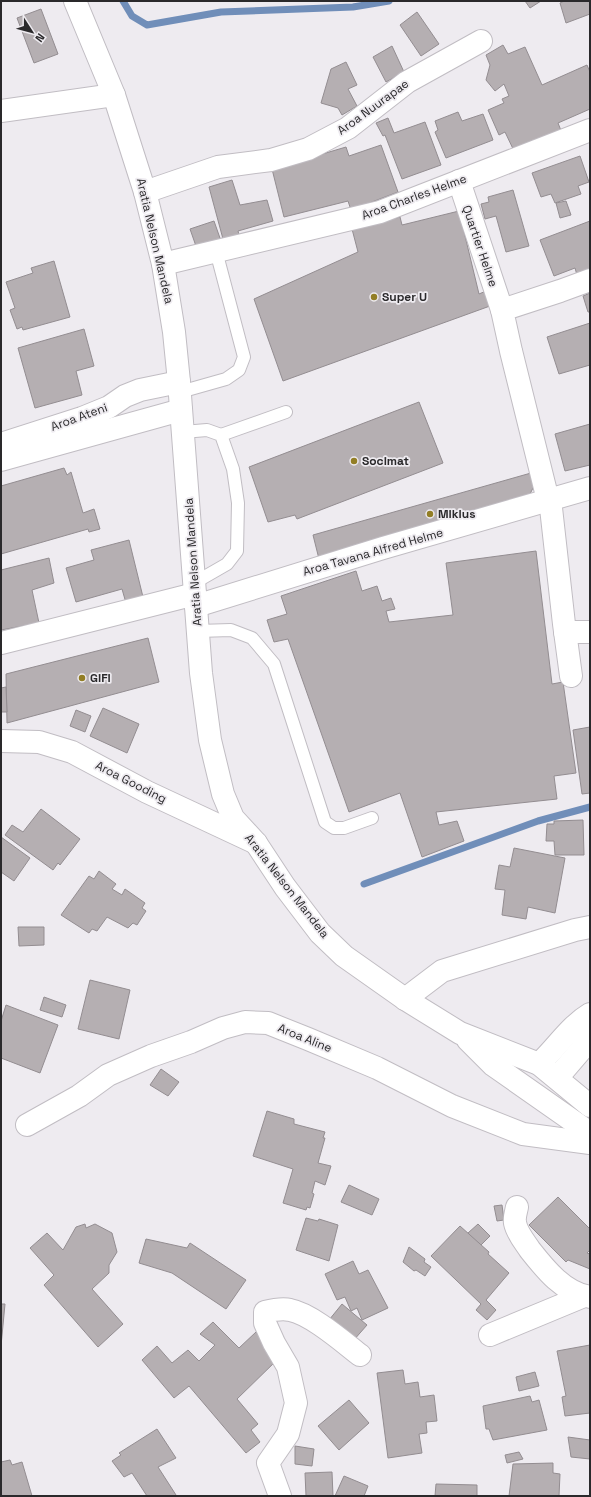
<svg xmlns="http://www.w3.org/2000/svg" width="591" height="1497" viewBox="0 0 591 1497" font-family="'Space Grotesk',sans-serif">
	<rect width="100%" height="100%" fill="#eeebf0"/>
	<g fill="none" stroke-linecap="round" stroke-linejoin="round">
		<g stroke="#708eb9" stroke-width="7">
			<path d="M123,1L132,16L147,25L221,12L353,7L389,1"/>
			<path d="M364,884L538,821L590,807"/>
		</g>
	</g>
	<g fill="#b5afb2" stroke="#938d91">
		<path d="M525,1H541L530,8Z"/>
		<path d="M564,1H590V14L566,23L560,3Z"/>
		<path d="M41,9L58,54L34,63L17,18Z"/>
		<path d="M417,12L439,44L421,56L400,25Z"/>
		<path d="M503,45L508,54L525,47L542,85L587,65L590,72V109L558,123L562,133L515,153L505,132L499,135L488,110L504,103L502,99L509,96L504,84L495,91L486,80L490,65L486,55Z"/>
		<path d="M392,46L404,72L386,82L373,57Z"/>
		<path d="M346,62L357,85L348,89L357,106L342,115L338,108L321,103L331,69Z"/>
		<path d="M458,112L462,121L483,114L493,140L446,158L435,132L438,130L435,121Z"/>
		<path d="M388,118L394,133L425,122L441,165L402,179L385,135L383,136L376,123Z"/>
		<path d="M381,145L398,192L351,210L348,201L284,217L272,169L346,147L349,156Z"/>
		<path d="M580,156L589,182L578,186L581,194L555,203L551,194L541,197L532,173Z"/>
		<path d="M232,180L240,205L267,200L273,221L238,231L239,235L223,239L209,187Z"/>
		<path d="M513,190L529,246L506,252L496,216L485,219L481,204L489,202L488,197Z"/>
		<path d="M566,201L571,215L560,218L556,203Z"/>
		<path d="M459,211L479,294L486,291L490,306L283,381L254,299L358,252L352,229L400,217L402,225Z"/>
		<path d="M214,221L221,241L197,249L190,229Z"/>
		<path d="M590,221V270L577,275L575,268L554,276L540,240Z"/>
		<path d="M54,261L70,317L23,330L22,327L17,329L10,310L15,308L6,282L33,273L31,268Z"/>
		<path d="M590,293V312H588L583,296Z"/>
		<path d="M590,323V365L559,374L547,337Z"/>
		<path d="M84,329L94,366L76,371L82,395L35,408L18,348Z"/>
		<path d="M419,402L443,463L297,519L295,515L268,522L249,467Z"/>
		<path d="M590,424V465L565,471L555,434Z"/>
		<path d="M64,468L67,475L71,472L83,513L94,509L100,529L89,532L88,529L1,554V486Z"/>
		<path d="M531,473L534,486L529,496L319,559L313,535Z"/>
		<path d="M129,540L143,597L126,603L122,589L76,602L66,568L94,560L91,550Z"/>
		<path d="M536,551L552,684L563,682L576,773L554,776L557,799L436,812L439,825L457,821L464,841L422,857L400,793L349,812L288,639L274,642L267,620L287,614L281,596L356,571L362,591L377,586L382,601L391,598L395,609L386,611L389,622L453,615L446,563Z"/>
		<path d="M49,558L54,583L32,590L39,623L1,630V570Z"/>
		<path d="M148,638L159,682L7,723L6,674Z"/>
		<path d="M6,687L7,712H1V688Z"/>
		<path d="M103,708L139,724L127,753L90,736Z"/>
		<path d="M76,710L91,716L85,732L70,726Z"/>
		<path d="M590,727V793L582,794L573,730Z"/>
		<path d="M41,809L80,839L60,865L58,863L53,870L5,835L12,825L23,832Z"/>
		<path d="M583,820L584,855H555L554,841H546L547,824H554V821Z"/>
		<path d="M1,837L30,858L14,881L1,872Z"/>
		<path d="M514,848L565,858L555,913L528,907L526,919L502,915L505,890L495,889L499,865L510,867Z"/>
		<path d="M99,871L116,884L112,889L122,895L125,889L145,903L142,908L146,911L137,925L133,923L128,928L107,917L97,931L92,929L89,933L61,915L89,876L94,879Z"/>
		<path d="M18,927H44V945L19,946Z"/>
		<path d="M90,980L130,990L119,1039L78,1029Z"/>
		<path d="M44,997L66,1005L62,1017L40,1010Z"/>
		<path d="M6,1005L58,1025L40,1073L1,1058V1021Z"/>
		<path d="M161,1069L179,1082L168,1096L150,1085Z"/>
		<path d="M267,1111L294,1119V1124L325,1132L323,1138H325L318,1163L331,1166L325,1185L315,1181L312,1193L314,1194L310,1208L307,1207L306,1210L283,1203L293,1169L253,1156Z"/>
		<path d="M349,1185L379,1199L372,1215L341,1202Z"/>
		<path d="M558,1197L590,1229V1250L587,1253L590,1254V1269L568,1260L566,1262L529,1225Z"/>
		<path d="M502,1205L504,1220L497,1221L494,1206Z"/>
		<path d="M306,1218L318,1221L319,1219L338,1225L329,1261L296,1250Z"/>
		<path d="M85,1224L86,1228L95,1224L112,1233L117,1252L109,1265V1273L92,1289L123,1324L98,1347L44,1285L54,1275L30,1248L47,1233L63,1250L76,1227Z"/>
		<path d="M478,1224L490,1236L480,1246L468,1233Z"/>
		<path d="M460,1226L489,1252L488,1254L509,1273L486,1300L496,1310L487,1320L476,1310L481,1304L431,1256Z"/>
		<path d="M146,1239L187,1248L190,1243L246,1280L226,1309L172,1273L139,1263Z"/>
		<path d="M409,1247L425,1259L424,1262L431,1267L425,1276L416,1270L414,1271L403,1262Z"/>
		<path d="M353,1261L359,1274L368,1270L388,1308L362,1320L357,1308L351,1311L345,1297L337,1300L325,1274Z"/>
		<path d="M1,1304H5L1,1346Z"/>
		<path d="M342,1304L367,1325L353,1341L329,1320Z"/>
		<path d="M213,1322L239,1348L256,1332L277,1360L237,1399L258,1424L251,1430L260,1442L246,1453L189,1386L174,1398L142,1360L157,1346L172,1363L188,1350L199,1361L215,1345L200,1334Z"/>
		<path d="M590,1345V1413L565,1416L562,1397L566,1396L557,1351Z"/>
		<path d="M403,1370L405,1384L418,1382L420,1397L434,1395L437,1421L426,1422L427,1433L419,1434L422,1453L388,1458L377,1373Z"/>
		<path d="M535,1372L539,1386L519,1391L516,1377Z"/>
		<path d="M530,1396L532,1402L539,1400L547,1430L493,1440L489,1429H486L483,1406Z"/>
		<path d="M349,1400L369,1423L339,1450L318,1426Z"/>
		<path d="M157,1429L176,1458L158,1467L176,1495L175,1496H147L132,1473L124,1477L112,1461L121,1455L119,1453Z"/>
		<path d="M568,1437L590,1440V1459L571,1457Z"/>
		<path d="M295,1446L314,1449L312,1466L295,1464Z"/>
		<path d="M519,1452L523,1459L507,1463L505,1455Z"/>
		<path d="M10,1460L12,1465L22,1462L32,1496H1V1462Z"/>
		<path d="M553,1463V1473L560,1474L559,1496H509L513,1464Z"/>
		<path d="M332,1472L333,1496H306L305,1473Z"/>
		<path d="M344,1476L368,1486L364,1496H335Z"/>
		<path d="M436,1484L477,1485V1496H435Z"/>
	</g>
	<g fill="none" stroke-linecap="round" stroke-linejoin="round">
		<defs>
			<g id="lane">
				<path d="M180,392L226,379L239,370L244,357L216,251"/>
				<path d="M183,432L207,430L221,435L233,469L238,503L237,551L227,564L194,583"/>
				<path d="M221,435L286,412"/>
				<path d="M198,631L231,630L252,638L274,664L325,822L334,828H344L372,818"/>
			</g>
			<g id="street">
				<path d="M1,111L114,95"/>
				<path d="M459,181L502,310"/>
				<path d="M145,192L218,167L271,160L308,149L348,128L407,82L481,41"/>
				<path d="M163,264L380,212L590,130"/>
				<path d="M1,444L82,418L109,407L125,396L140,390L179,382"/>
				<path d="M1,460L181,410"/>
				<path d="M550,499L564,624L571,676"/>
				<path d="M548,500L511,351L502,310L560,291L590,280"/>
				<path d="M196,606L383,548L590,488"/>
				<path d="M565,632H590"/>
				<path d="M1,643L195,594"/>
				<path d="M1,741L39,742L72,752L147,792L256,843"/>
				<path d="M405,999L442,971L575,930L590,927"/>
				<path d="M539,1064C556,1048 570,1026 590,1014"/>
				<path d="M557,1078L587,1043L590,1037"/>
				<path d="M27,1125L79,1096L108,1075L151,1056L191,1042L223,1028L245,1022L268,1023L308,1039L377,1068L452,1106L523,1134L590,1143"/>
				<path d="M517,1207C516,1212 514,1217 515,1223C517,1233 524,1241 530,1250C545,1269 564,1293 590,1297"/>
				<path d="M490,1335L584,1296"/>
				<path d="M280,1496L268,1463L288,1434L296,1403L288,1367L274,1343L265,1323V1312C273,1310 282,1308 290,1310C311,1314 342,1341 360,1355"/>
			</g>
			<g id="primary">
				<path d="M75,1L114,95L145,192L163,264L174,332L179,382L201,673L210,740L223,794L233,818L256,843L285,887L320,933L344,956L405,999L460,1033L539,1064L590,1106"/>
				<path d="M468,1040L493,1065L590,1133"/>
			</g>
		</defs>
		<use href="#lane" stroke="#c1bdc3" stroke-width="14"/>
		<use href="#street" stroke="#c1bdc3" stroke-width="24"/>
		<use href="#primary" stroke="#c1bdc3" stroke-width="24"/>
		<use href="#lane" stroke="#fff" stroke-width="12"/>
		<use href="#street" stroke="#fff" stroke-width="22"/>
		<use href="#primary" stroke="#fff" stroke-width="22"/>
	</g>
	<g fill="#927e25" stroke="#eeebf0" stroke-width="1.5">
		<circle cx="374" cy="297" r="4"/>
		<circle cx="354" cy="461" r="4"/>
		<circle cx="430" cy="514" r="4"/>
		<circle cx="82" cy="678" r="4"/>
	</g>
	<g text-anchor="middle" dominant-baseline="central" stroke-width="3.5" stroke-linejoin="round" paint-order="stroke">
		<g font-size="12" fill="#2a292b" stroke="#eeebf0">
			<text transform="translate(373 107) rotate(-36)">Aroa Nuurapae</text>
			<text transform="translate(414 197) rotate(-20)">Aroa Charles Helme</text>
			<text transform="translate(155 241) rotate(77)">Aratia Nelson Mandela</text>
			<text transform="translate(480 246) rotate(71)">Quartier Helme</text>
			<text transform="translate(79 417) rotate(-20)">Aroa Ateni</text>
			<text transform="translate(373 552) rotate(-16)">Aroa Tavana Alfred Helme</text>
			<text transform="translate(193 562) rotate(-94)">Aratia Nelson Mandela</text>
			<text transform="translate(131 782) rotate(27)">Aroa Gooding</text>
			<text transform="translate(287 886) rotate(52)">Aratia Nelson Mandela</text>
			<text transform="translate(305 1038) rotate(22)">Aroa Aline</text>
		</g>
		<g font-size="12" font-weight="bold" fill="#2a292b" stroke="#eeebf0" text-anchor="start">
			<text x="382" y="297">Super U</text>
			<text x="362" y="461">Socimat</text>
			<text x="438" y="514">Miklus</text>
			<text x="90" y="678">GiFi</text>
		</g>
	</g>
	<rect width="591" height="1497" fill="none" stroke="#2a292b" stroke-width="4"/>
	<g transform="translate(32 32) rotate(126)" stroke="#eeebf0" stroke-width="3" paint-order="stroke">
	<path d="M0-3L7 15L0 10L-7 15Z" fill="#2a292b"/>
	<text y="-6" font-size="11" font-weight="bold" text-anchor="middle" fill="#2a292b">N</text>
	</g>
</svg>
